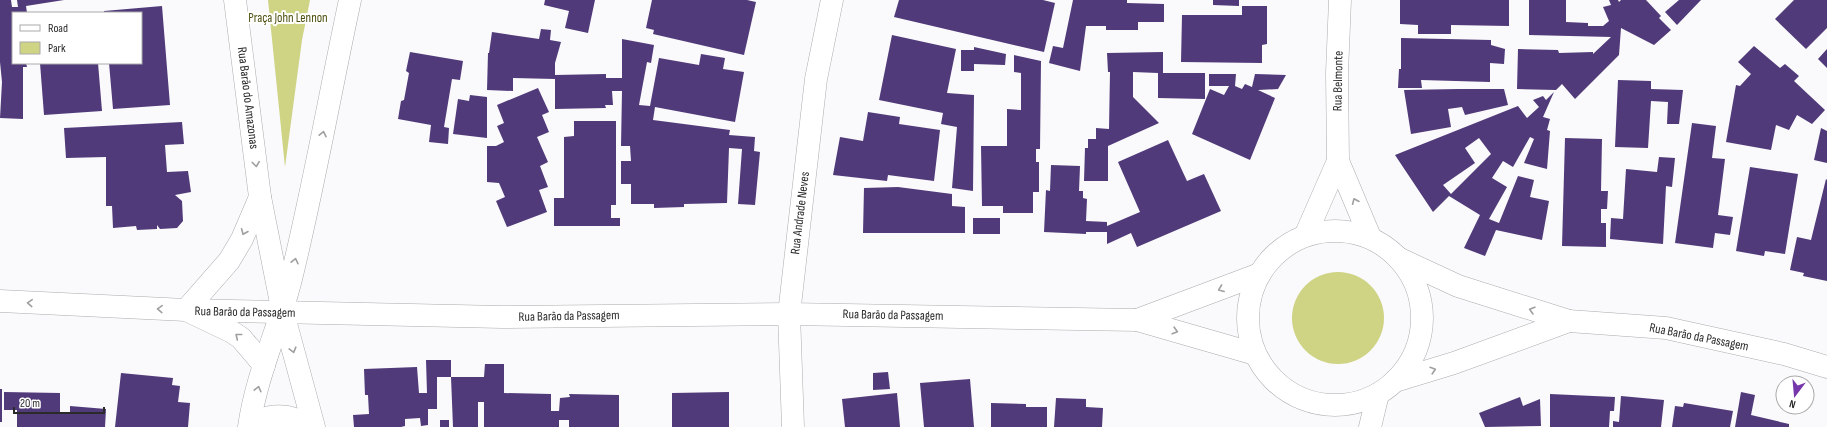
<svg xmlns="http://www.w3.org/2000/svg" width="1827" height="427" viewBox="0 0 1827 427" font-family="'Sofia Sans Condensed',sans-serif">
	<rect width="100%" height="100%" fill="#faf9fc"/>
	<g fill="#cfd384">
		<path d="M268,0H310L302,40L285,167Z"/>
		<circle cx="1338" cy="318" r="46"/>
	</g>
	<g fill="#503a79" fill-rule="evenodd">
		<path d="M0,0H11L12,7H18L17,0H64L26,6L27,13H13V63H26L27,67H23V119L0,118L2,82L0,62Z"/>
		<path d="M545,0H595L588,33L565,28L569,11L544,5Z"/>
		<path d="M652,0H747L756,2L744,55L653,34L654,30L646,28Z"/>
		<path d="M899,0H1043L1055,3L1044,52L894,17Z"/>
		<path d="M1073,0H1127V3L1164,4V22H1138V30H1106V26H1086L1080,71L1049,63L1053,46L1063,48Z"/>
		<path d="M1213,0H1239V6L1213,5Z"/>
		<path d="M1400,0H1509V26L1451,25V34H1418V25L1400,24Z"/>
		<path d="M1529,0H1566V22L1588,23V26H1603L1609,21L1603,7L1611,5L1609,0H1618L1619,2L1621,0H1646L1661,16L1659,18L1671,30L1654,45L1621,28L1619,55L1575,99L1562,84L1556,90L1517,89L1518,49L1558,50L1559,53L1593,52V54L1611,37L1529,35Z"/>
		<path d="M1679,0H1701L1677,25L1665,12Z"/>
		<path d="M1794,0H1827V28L1806,49L1775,19Z"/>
		<path d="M162,6L170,105L113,109L109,63H141V13H104V11Z"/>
		<path d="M1242,6H1267V44L1262,45V63L1181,62L1182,15H1242Z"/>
		<path d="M541,29L551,30L550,40L561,42L555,63V75L606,74V78H622V39L654,45L651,63L647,62L639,105L650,106L659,58L699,65L701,54L725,58L723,69L744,72L735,122L655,107L653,120L730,130L729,135L755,137L754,151L760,152L755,205L738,204L742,149L729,148L727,203L684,204V207L654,208V204H631V184H621V161H631L630,146H621L622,91H612L613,105H605L606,108L555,109V79L513,78V91L487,90L488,53H489L492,32L539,39Z"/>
		<path d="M892,35L956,49L947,93L974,95L973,191L952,188L957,127L941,124L943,113L879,100Z"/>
		<path d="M1401,38L1491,40V45L1505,49L1504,64L1490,63V82L1421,80L1422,88H1398L1399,69H1401Z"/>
		<path d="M1754,46L1780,68L1785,64L1799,76L1794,81L1825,110L1812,124L1797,115L1789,130L1776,125L1771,150L1726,142L1736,85L1740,86L1751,74L1738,62Z"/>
		<path d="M974,47L1006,54L1005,65L974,64V71H961V50H974Z"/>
		<path d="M1827,49V68L1818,59Z"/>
		<path d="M410,52L463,61L460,80L452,79L444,127L449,128L448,144L429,142L431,125L398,119L401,101L404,100L409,73L406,71Z"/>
		<path d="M1163,52V73H1205V99L1158,98V73L1133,72V97L1159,123L1108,146V181H1084L1085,148H1088V139H1096V128L1109,129L1110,72H1108L1107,53Z"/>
		<path d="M1014,55L1041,61L1040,149H1036V162H1039V192H1033V213H1003V206H982L981,146H1007V109L1021,110V73L1014,72Z"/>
		<path d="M40,63H98L102,111L44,115Z"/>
		<path d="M1209,74H1236L1235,86L1242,89L1245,84L1252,87L1255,74L1286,75L1278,89L1258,90L1275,98L1250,160L1192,134L1210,89L1224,95L1229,86H1209Z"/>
		<path d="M1618,80L1651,81V89L1683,90L1679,124H1667L1668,102L1651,101L1648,148L1615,147Z"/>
		<path d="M538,88L549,112L542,115L549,132L537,137L548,162L540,166L548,187L539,190L547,212L507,227L496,201L505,197L499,183L487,182V146H496L504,142L497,126L504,123L497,105Z"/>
		<path d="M1458,89H1504L1508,105L1465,115L1462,107L1448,109L1451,127L1411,134L1404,90Z"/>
		<path d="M1554,92L1543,117L1550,119L1547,130L1550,131L1547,169L1524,163L1534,139L1530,137L1513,167L1503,161L1492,178L1507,187L1489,219L1499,223L1518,176L1534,180L1530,197L1549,201L1542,240L1496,230L1485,256L1464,248L1480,215L1449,196L1433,212L1395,155L1518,106L1527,118L1539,107L1533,100L1543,96L1546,100ZM1479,138L1491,154L1451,194L1443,185L1475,163L1465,148Z"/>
		<path d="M470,95L487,97V138L453,134L458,99L469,101Z"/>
		<path d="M868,112L900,117L899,124L940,130L934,181L888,175L887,181L833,175L840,137L863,141Z"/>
		<path d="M574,121H616V205H611V218H620V226H554V198H564V137L574,136Z"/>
		<path d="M182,122L184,144L165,145L167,172L188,171L191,192L175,195L182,201L183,221L177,228L160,229L157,225V229L137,230L136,226L113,228L112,206H106V157L66,158L64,128Z"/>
		<path d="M1692,123L1716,126L1712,158L1725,159L1718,215L1733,217L1730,235L1715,233L1713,248L1675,243Z"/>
		<path d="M1821,128L1827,131V163L1814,160Z"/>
		<path d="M1565,138L1602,139L1601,191H1608L1607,209H1601V223H1606V247L1562,246Z"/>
		<path d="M1168,140L1187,181L1204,174L1221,211L1137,247L1131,233L1107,244V232H1086V234L1044,232L1046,190L1050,191L1051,165L1080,166L1079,191H1083V198L1087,199L1086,221L1107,222V226L1140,212L1118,162Z"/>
		<path d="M1659,157L1675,158L1672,187L1666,186L1663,244L1610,239L1611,218L1623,219L1626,169L1657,172Z"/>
		<path d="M1750,167L1798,174L1785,254L1765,251L1764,256L1736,251Z"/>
		<path d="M1826,179L1827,180V281L1803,276L1804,273L1790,270L1797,237L1811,240Z"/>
		<path d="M898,187L952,194V206L965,207V233H863L864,188Z"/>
		<rect x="973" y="218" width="27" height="16"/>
		<path d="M426,360H451V377H437V409H428V425L421,426L420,418L405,419V426L401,427H354L353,415L369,414L368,395H365L364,369L417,367L419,393H427Z"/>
		<path d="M485,364H504V393L551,394V411H559L560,398L570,397L569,394L619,395V427H569V420H559V427H484V402H478V427H453L451,377H484Z"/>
		<path d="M888,372L890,389L873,390V373Z"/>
		<path d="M121,373L173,378L172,385L180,386L178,402L190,403L188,427H115Z"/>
		<path d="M970,379L974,427H924L920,383Z"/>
		<rect x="0" y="389" width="2" height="33"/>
		<path d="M4,392L60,393V414H70V406L106,409L105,427H17V410H4Z"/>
		<path d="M729,392V427H672V393Z"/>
		<path d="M1741,392L1755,395L1751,415L1789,424V427H1735Z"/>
		<path d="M897,393L900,427H845L842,399Z"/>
		<path d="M1550,394L1615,397L1614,411H1610L1609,427H1550Z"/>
		<path d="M1621,396L1664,400L1661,427H1613V421L1619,422Z"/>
		<path d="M1520,397L1523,406L1540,399L1541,426L1485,427L1479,413Z"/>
		<path d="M1056,398L1086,399V407L1103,408L1102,427H1054Z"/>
		<path d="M991,403L1026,404V407H1047V427H991Z"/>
		<path d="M1684,403L1733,411L1730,427H1672L1675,406L1683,407Z"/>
		<rect x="440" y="420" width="9" height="7"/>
	</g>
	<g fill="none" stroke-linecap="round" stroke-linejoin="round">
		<defs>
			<g id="minor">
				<path d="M235,0L260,197L283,313L314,427"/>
				<path d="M260,197L242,239L229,261L186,310L232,332L241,338L264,365"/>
				<path d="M1400,259L1458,286L1569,321L1666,328L1784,354L1827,367"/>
				<path d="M0,301L186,310L502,317L789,314L1137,320L1255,354"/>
				<path d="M1137,320L1257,275"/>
				<path d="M1395,381L1454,363L1569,321"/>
				<path d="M250,425C271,413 290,413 310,427"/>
				<path d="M249,427C256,376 279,328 291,279C314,186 330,93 350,0"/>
				<path d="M793,427L789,314L816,79L832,0"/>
			</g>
			<g id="secondary">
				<path d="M1340,0L1337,73L1338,161L1370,237"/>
				<circle cx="1335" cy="318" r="87"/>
				<path d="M1306,234L1338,161"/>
				<path d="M1370,427L1378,394"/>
			</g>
		</defs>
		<use href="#minor" stroke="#acabae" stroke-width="23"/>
		<use href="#secondary" stroke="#acabae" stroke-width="23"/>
		<use href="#minor" stroke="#fff" stroke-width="22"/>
		<use href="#secondary" stroke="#fff" stroke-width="22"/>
	</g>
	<defs><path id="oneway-chevron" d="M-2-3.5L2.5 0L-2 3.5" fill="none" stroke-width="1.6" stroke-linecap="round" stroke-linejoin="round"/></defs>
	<g stroke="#9f9fa0">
		<use href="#oneway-chevron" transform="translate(323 134) rotate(-78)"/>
		<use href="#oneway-chevron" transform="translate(256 164) rotate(83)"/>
		<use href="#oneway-chevron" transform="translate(1355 201) rotate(-113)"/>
		<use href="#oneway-chevron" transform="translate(244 232) rotate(113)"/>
		<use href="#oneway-chevron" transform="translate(295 261) rotate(-77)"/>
		<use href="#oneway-chevron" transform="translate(1221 289) rotate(159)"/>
		<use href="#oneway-chevron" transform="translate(30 303) rotate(-177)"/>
		<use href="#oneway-chevron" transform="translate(160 309) rotate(-177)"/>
		<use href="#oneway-chevron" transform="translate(1532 310) rotate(-164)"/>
		<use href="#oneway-chevron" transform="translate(1175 331) rotate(16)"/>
		<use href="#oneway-chevron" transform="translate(238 336) rotate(-141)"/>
		<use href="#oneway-chevron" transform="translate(293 350) rotate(75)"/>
		<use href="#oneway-chevron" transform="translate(1433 370) rotate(-17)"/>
		<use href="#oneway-chevron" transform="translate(258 389) rotate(-76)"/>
	</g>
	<g text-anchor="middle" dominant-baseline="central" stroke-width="4" stroke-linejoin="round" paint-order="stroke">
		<g font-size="13" fill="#4c4d0e" stroke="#fff">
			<text x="288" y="18">Praça John Lennon</text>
		</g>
		<g font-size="13" fill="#2a2a2b" stroke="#fff">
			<text transform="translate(1338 81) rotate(-89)">Rua Belmonte</text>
			<text transform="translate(248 98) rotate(83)">Rua Barão do Amazonas</text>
			<text transform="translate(800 213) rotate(-83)">Rua Andrade Neves</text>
			<text transform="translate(245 312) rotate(1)">Rua Barão da Passagem</text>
			<text transform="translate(893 315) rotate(1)">Rua Barão da Passagem</text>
			<text transform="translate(569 316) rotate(-1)">Rua Barão da Passagem</text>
			<text transform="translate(1699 337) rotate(11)">Rua Barão da Passagem</text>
		</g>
	</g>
	<rect x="12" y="12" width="130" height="52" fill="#ffffff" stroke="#aaaaaa"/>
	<rect x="20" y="25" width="20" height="6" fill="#ffffff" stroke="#aaaaaa"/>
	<text x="48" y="32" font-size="12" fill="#2a2a2b">Road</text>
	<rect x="20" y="42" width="20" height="12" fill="#cfd384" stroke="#aaaaaa"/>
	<text x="48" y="52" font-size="12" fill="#2a2a2b">Park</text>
	<g transform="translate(1795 395) rotate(196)"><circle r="19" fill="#ffffff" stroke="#aaaaaa"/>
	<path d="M0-3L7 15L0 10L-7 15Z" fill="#7637ab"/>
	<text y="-6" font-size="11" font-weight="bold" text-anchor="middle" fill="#2a2a2b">N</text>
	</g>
	<path d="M14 407v6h90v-6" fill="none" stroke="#2a2a2b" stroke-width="2"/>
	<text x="20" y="407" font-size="12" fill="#2a2a2b" stroke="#ffffff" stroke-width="3" paint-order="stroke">20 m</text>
</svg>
